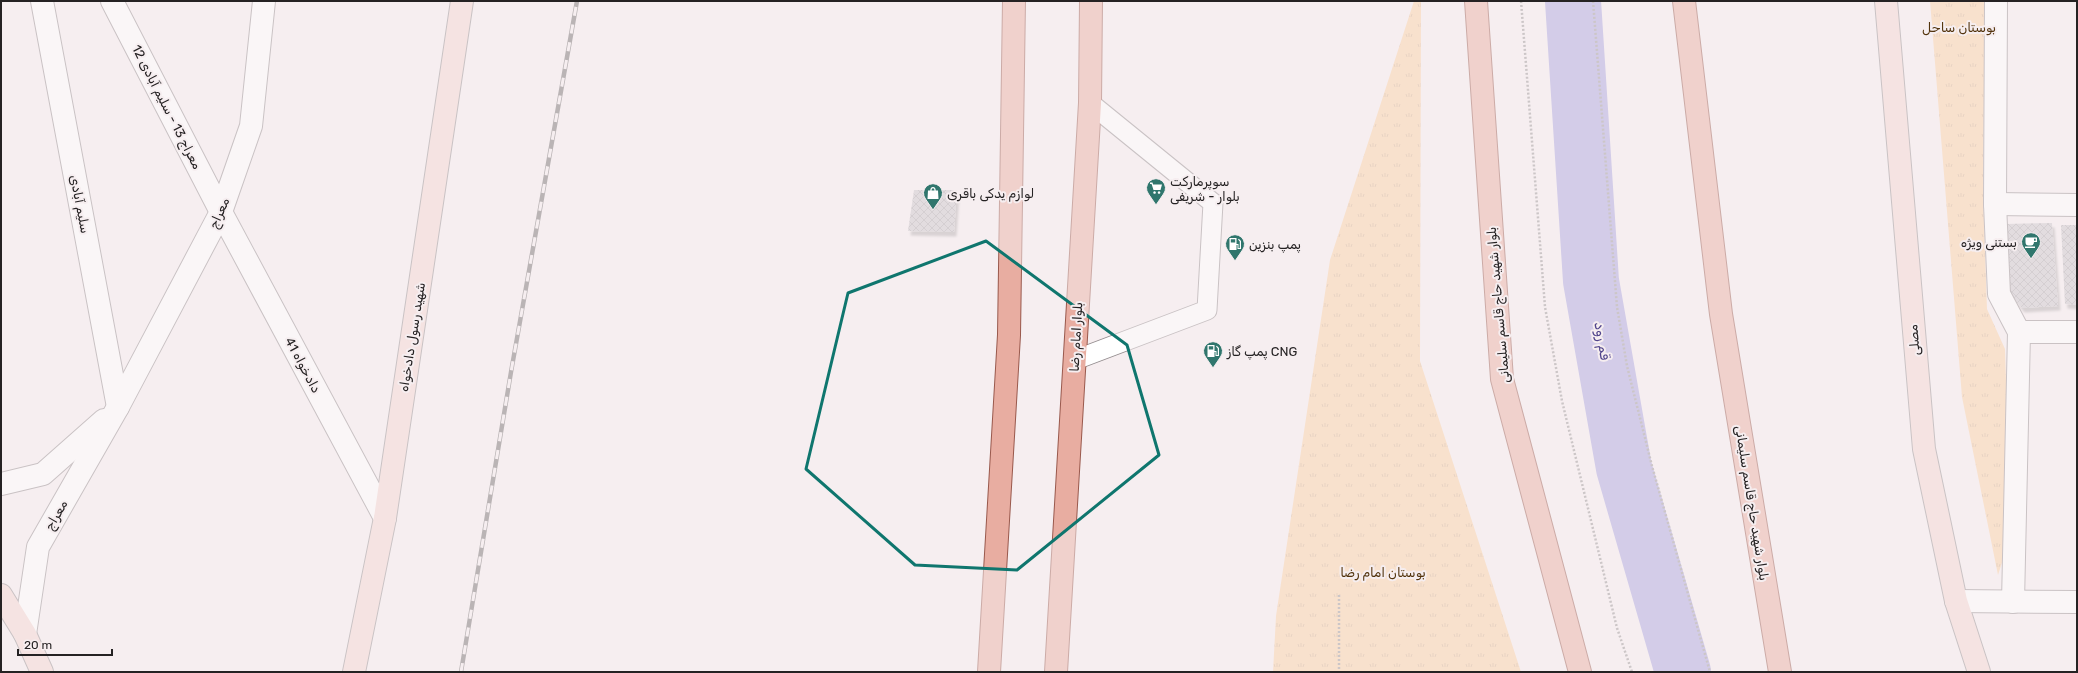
<svg xmlns="http://www.w3.org/2000/svg" width="2078" height="673" viewBox="0 0 2078 673" font-family="Rubik,Cairo,sans-serif">
	<defs>
		<pattern id="park-tufts" width="24" height="20" patternUnits="userSpaceOnUse"><rect width="24" height="20" fill="#fbd0a3"/><path d="M3 7l-1-3M5 7V3M7 7l1-3M15 17l-1-3M17 17v-4M19 17l1-3" fill="none" stroke="#d7b28c"/></pattern>
		<pattern id="building-cross-hatch" width="8" height="8" patternUnits="userSpaceOnUse"><rect width="8" height="8" fill="#cac5ca"/><path d="M0 0l8 8M0 8l8-8" fill="none" stroke="#ada9ad"/></pattern>
		<filter id="shadow"><feDropShadow dx="2.5" dy="4.5" stdDeviation="1" flood-color="#0004"/></filter>
	</defs>
	<rect width="100%" height="100%" fill="#f6eef0"/>
	<g fill="url(#park-tufts)">
		<path d="M1414,1H1421L1420,361L1521,672H1273L1276,616L1330,260Z"/>
		<path d="M1930,1H1985L1983,188L1987,309L2005,349L2011,535L1998,575L1962,397Z"/>
	</g>
	<g fill="none" stroke-linecap="round" stroke-linejoin="round">
		<path stroke="#a8a2dd" stroke-width="56" d="M1573,1L1591,281L1624,468L1683,672"/>
	</g>
	<g fill="url(#building-cross-hatch)" filter="url(#shadow)">
		<path d="M914,190H957L954,232L908,231Z"/>
		<path d="M2052,223L2058,306L2022,308L2009,293L2005,224Z"/>
		<path d="M2061,225H2077V305L2065,304Z"/>
	</g>
	<g fill="none" stroke-linecap="round" stroke-linejoin="round">
		<defs>
			<path id="lane" d="M1075,360L1207,310L1213,203L1090,103"/>
			<g id="street">
				<path d="M42,1L118,407"/>
				<path d="M112,1L221,212L385,518"/>
				<path d="M1996,1L1995,204L1999,294L2019,332L2013,602"/>
				<path d="M1995,204L2077,205"/>
				<path d="M2019,332H2077"/>
				<path d="M1,484L43,474L104,420"/>
				<path d="M1956,601L2077,602"/>
				<path d="M25,634L38,547L118,407L221,212L251,126L264,1"/>
			</g>
			<g id="secondary">
				<path d="M1886,1L1924,449L1956,601L1979,672"/>
				<path d="M1,595L25,634L42,672"/>
				<path d="M354,672L385,518L462,1"/>
			</g>
			<g id="primary">
				<path d="M1476,1L1502,379L1580,672"/>
				<path d="M1684,1L1721,314L1780,672"/>
				<path d="M989,672L1009,335L1014,1"/>
				<path d="M1056,672L1090,103L1091,1"/>
			</g>
		</defs>
		<use href="#lane" stroke="#948d8f" stroke-width="21"/>
		<use href="#street" stroke="#948d8f" stroke-width="24"/>
		<use href="#secondary" stroke="#948d8f" stroke-width="24"/>
		<use href="#primary" stroke="#99594d" stroke-width="24"/>
		<g stroke="#9a9596" stroke-width="2.5" stroke-dasharray="2 2" stroke-linecap="butt">
			<path d="M1521,1L1545,307L1562,401L1617,628L1632,672"/>
			<path d="M1593,1L1617,307L1627,366L1652,466L1710,672"/>
			<path d="M1339,595V672"/>
		</g>
		<use href="#lane" stroke="#fff" stroke-width="19"/>
		<use href="#street" stroke="#fff" stroke-width="22"/>
		<use href="#secondary" stroke="#f3d6d0" stroke-width="22"/>
		<use href="#primary" stroke="#e8ada1" stroke-width="22"/>
		<defs>
			<path id="rail" d="M461,672L511,372L577,1"/>
		</defs>
		<use href="#rail" stroke="#726d6e" stroke-width="4.5"/>
		<use href="#rail" stroke="#f6eef0" stroke-width="3" stroke-dasharray="9" stroke-linecap="butt"/>
	</g>
	<path d="M0 0H2078V673H0ZM986,241L1127,345L1159,455L1017,570L915,565L806,469L848,293Z" fill="#f6eef0" fill-opacity=".55" fill-rule="evenodd"/>
	<path fill="none" stroke="#0f766e" stroke-width="3" stroke-linejoin="round" d="M986,241L1127,345L1159,455L1017,570L915,565L806,469L848,293Z"/>
	<defs>
		<symbol id="supermarket-pin" viewBox="-11 -11 22 30"><path d="M0 17L-7.5 6A9.5 9.5 0 1 1 7.5 6Z" fill="#30766d" stroke="#f6eef0"/><path d="M-6-5.5h2.5l.6 2H6L4.5 2H-2.5L-4.4-4H-6ZM-1.5 3.2a1.3 1.3 0 1 0 .1 0ZM3 3.2a1.3 1.3 0 1 0 .1 0Z" fill="#fff"/></symbol>
		<symbol id="shop-pin" viewBox="-11 -11 22 30"><path d="M0 17L-7.5 6A9.5 9.5 0 1 1 7.5 6Z" fill="#30766d" stroke="#f6eef0"/><path d="M-5-2.5h2.3a2.7 3.5 0 0 1 5.4 0H5L5.5 6h-11ZM-1.5-2.5h3a1.5 2.3 0 0 0-3 0Z" fill="#fff"/></symbol>
		<symbol id="cafe-pin" viewBox="-11 -11 22 30"><path d="M0 17L-7.5 6A9.5 9.5 0 1 1 7.5 6Z" fill="#30766d" stroke="#f6eef0"/><path d="M-5.5-4.5H6V0H3Q3 3.5 0 3.5H-2.5Q-5.5 3.5-5.5 0ZM3-3.2v2h1.7v-2ZM-6 4.5H4V6H-6Z" fill="#fff"/></symbol>
		<symbol id="fuel-pin" viewBox="-11 -11 22 30"><path d="M0 17L-7.5 6A9.5 9.5 0 1 1 7.5 6Z" fill="#30766d" stroke="#f6eef0"/><path d="M-5.5-6h7V0h2V4h1.3V-2.5L3-4.5l.8-.8L6-3V5H2.5V1h-1V6h-7ZM-4.2-4.7v3.2H.2V-4.7Z" fill="#fff"/></symbol>
	</defs>
	<g fill-rule="evenodd">
		<use href="#supermarket-pin" x="1145" y="177" width="22" height="30"/>
		<use href="#shop-pin" x="922" y="182" width="22" height="30"/>
		<use href="#cafe-pin" x="2020" y="231" width="22" height="30"/>
		<use href="#fuel-pin" x="1224" y="233" width="22" height="30"/>
		<use href="#fuel-pin" x="1202" y="340" width="22" height="30"/>
	</g>
	<g text-anchor="middle" dominant-baseline="central" stroke-width="4" stroke-linejoin="round" paint-order="stroke">
		<g font-size="13" fill="#52330c" stroke="#f6eef0">
			<text x="1959" y="27">بوستان ساحل</text>
			<text x="1383" y="572">بوستان امام رضا</text>
		</g>
		<g font-size="13" fill="#252223" stroke="#f6eef0">
			<text transform="translate(167 107) rotate(63)">معراج 13 - سلیم آبادی 12</text>
			<text transform="translate(80 204) rotate(79)">سلیم آبادی</text>
			<text transform="translate(219 213) rotate(-66)">معراج</text>
			<text transform="translate(1498 305) rotate(-95)">بلوار شهید حاج قاسم سلیمانی</text>
			<text transform="translate(412 337) rotate(-81)">شهید رسول دادخواه</text>
			<text transform="translate(1076 337) rotate(-87)">بلوار امام رضا</text>
			<text transform="translate(1914 340) rotate(-95)">مصلی</text>
			<text transform="translate(303 365) rotate(62)">دادخواه 41</text>
			<text transform="translate(1752 503) rotate(81)">بلوار شهید حاج قاسم سلیمانی</text>
			<text transform="translate(56 515) rotate(-60)">معراج</text>
		</g>
		<g font-size="13" fill="#252223" stroke="#f6eef0" text-anchor="start">
			<text x="1170" y="181">سوپرمارکت<tspan x="1170" dy="15">بلوار - شریفی</tspan></text>
			<text x="947" y="193">لوازم یدکی باقری</text>
			<text x="2017" y="242" text-anchor="end">بستنی ویژه</text>
			<text x="1249" y="244">پمپ بنزین</text>
			<text x="1227" y="351">پمپ گاز CNG</text>
		</g>
		<g font-size="14" font-style="italic" fill="#50448b" stroke="#f6eef0">
			<text transform="translate(1602 341) rotate(80)">قم رود</text>
		</g>
	</g>
	<rect width="2078" height="673" fill="none" stroke="#252223" stroke-width="4"/>
	<path d="M18 649v6h94v-6" fill="none" stroke="#252223" stroke-width="2"/>
	<text x="24" y="649" font-size="12" fill="#252223" stroke="#f6eef0" stroke-width="3" paint-order="stroke">20 m</text>
</svg>
